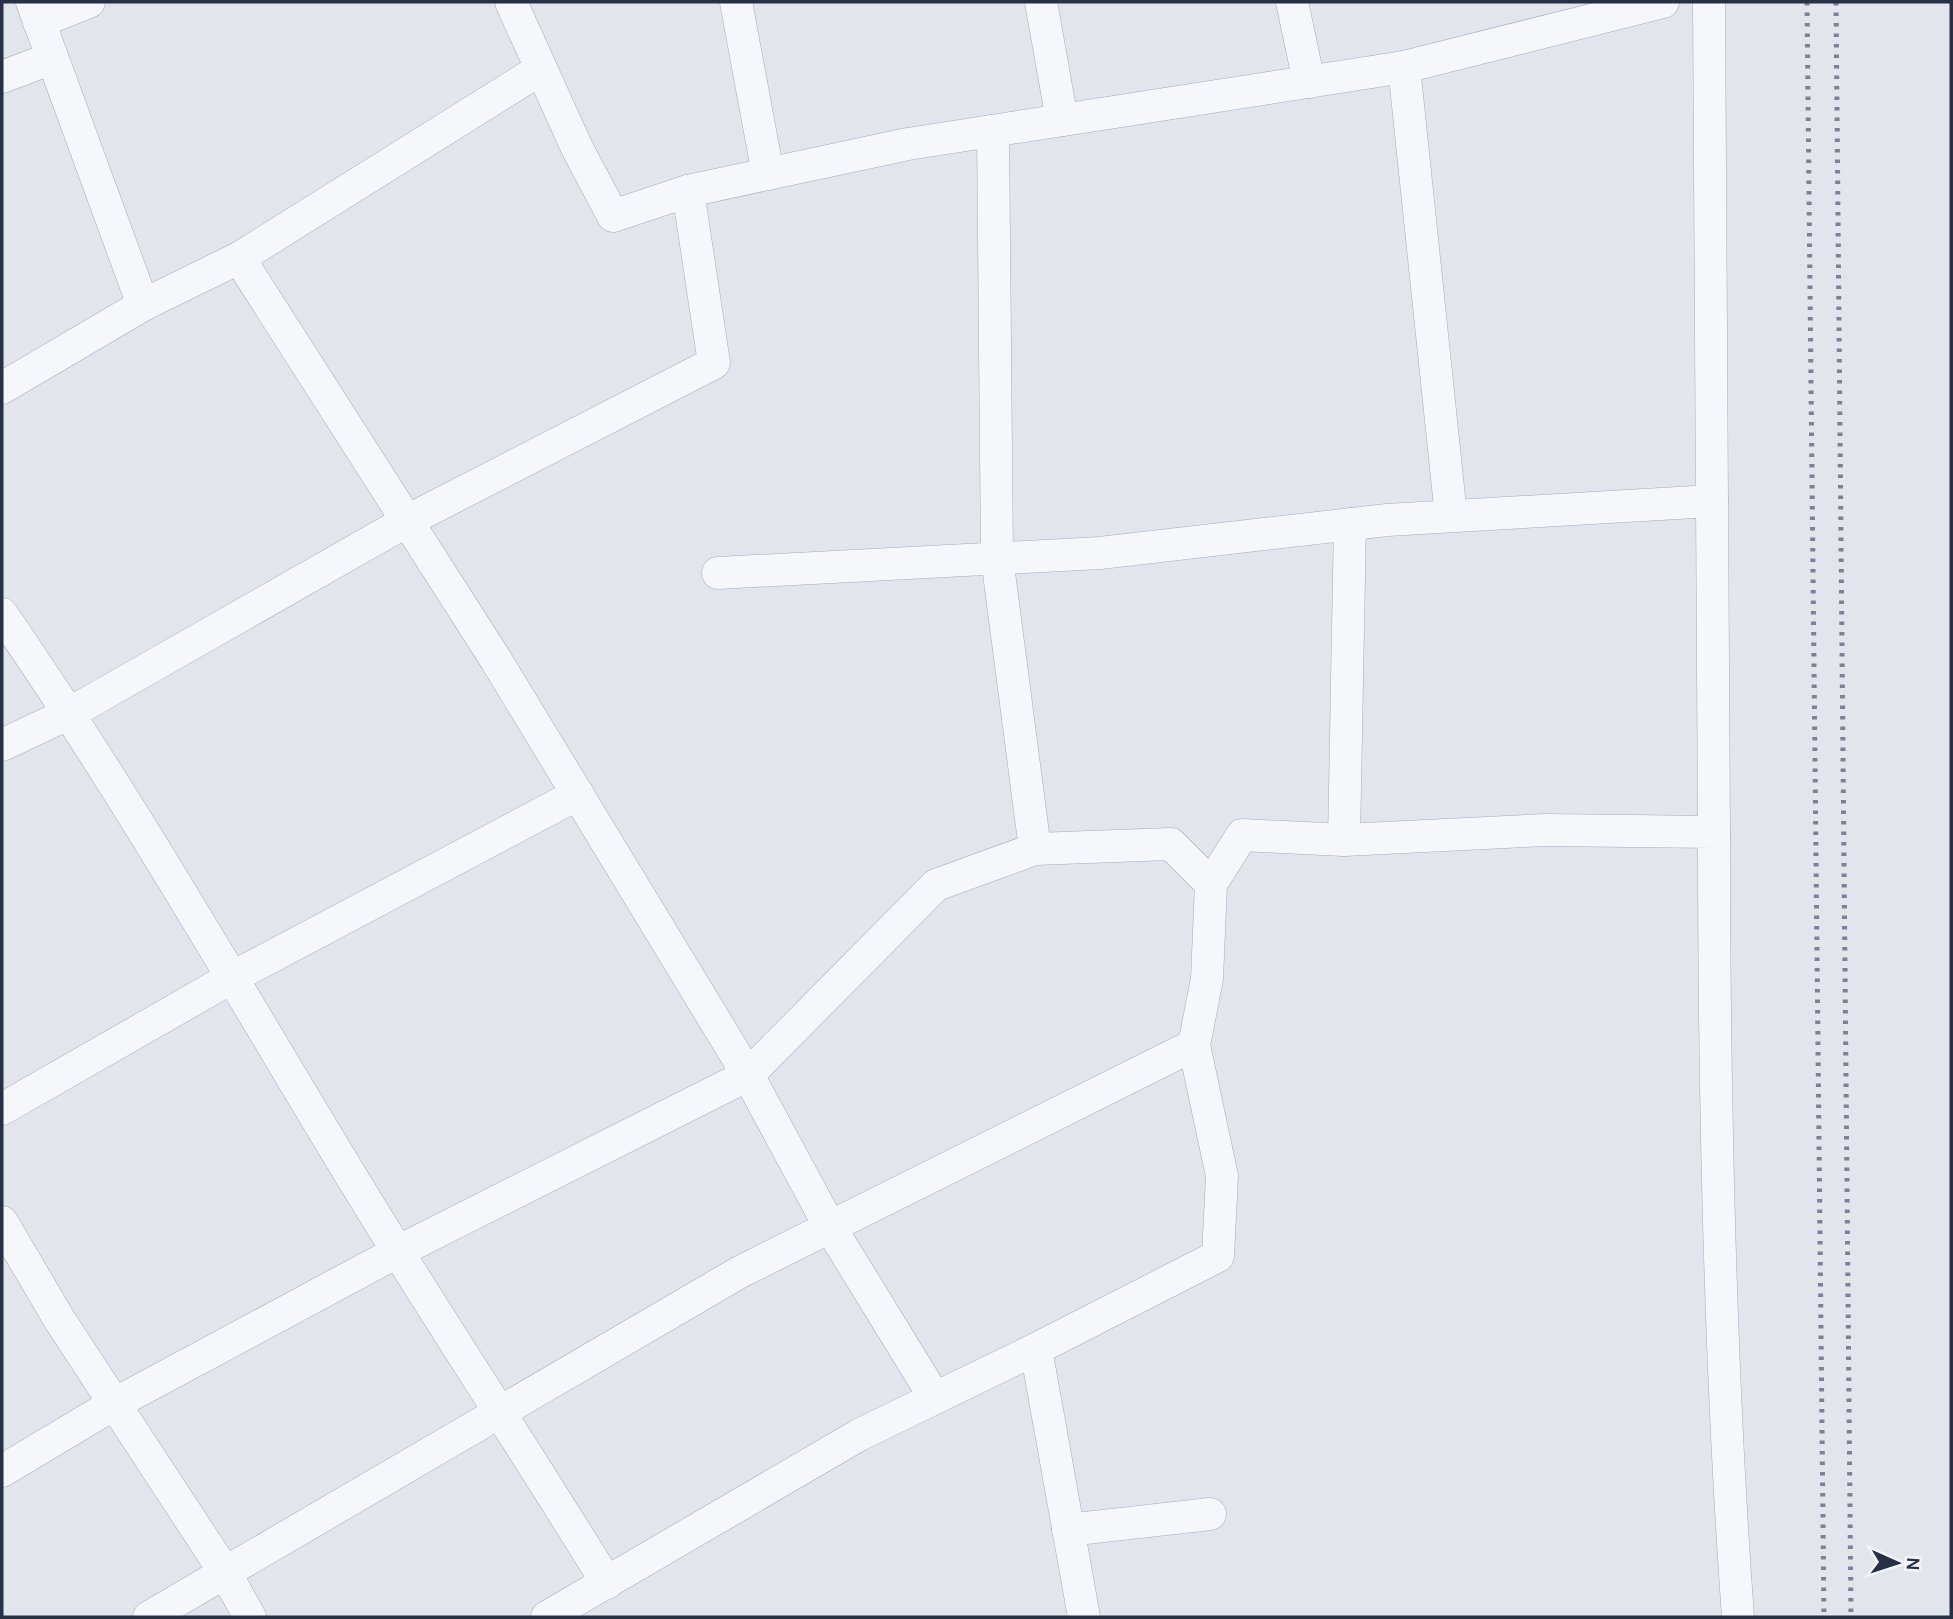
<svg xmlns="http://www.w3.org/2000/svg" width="1953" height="1619" viewBox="0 0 1953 1619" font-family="Karla,sans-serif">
	<rect width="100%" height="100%" fill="#e2e5ec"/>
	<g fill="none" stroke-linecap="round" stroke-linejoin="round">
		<defs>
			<g id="street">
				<path d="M32,2L143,305"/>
				<path d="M511,2L577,148L613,216L688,191"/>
				<path d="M736,2L768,174"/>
				<path d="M1041,2L1062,120"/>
				<path d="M1292,2L1309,82"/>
				<path d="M1709,2L1712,501"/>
				<path d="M39,22L89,2"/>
				<path d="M1404,67L1451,516"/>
				<path d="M2,77L52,58"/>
				<path d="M993,131L997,558L1035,849"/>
				<path d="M239,258L496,660L748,1075L830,1227L935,1398"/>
				<path d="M2,388L143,305L239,258L541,69"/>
				<path d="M718,573L1100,553L1387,520L1712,501L1714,832"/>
				<path d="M2,614C129,798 240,993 356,1184C438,1319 525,1449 607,1583"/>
				<path d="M2,745L70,713L407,521L714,363L688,191L908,144L1404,67L1663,2"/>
				<path d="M1344,840L1350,524"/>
				<path d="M2,1109L231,978L578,794"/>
				<path d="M2,1222L59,1319L226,1574L250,1617"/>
				<path d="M1036,1349L1218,1256L1222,1176L1194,1045"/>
				<path d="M2,1471L114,1404L397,1252L748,1075L936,885L1035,849L1171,844L1211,884"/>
				<path d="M1068,1530L1210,1514"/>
				<path d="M149,1617L740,1272L1194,1045L1207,979L1211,884L1242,835L1344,840L1545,830L1714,832C1714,1094 1719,1357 1738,1617"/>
				<path d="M547,1617L859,1435L1036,1349L1084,1617"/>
			</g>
		</defs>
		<use href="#street" stroke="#a6abb7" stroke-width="33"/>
		<use href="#street" stroke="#f6f7fa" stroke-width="32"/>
		<g stroke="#7a8298" stroke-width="5" stroke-dasharray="3.5 7" stroke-linecap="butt">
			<path d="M1807,2L1824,1617"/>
			<path d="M1836,2L1851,1617"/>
		</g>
	</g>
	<rect width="1953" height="1619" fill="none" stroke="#283046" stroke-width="7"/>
	<g transform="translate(1897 1563) rotate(93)" stroke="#f2f4f9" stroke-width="5" paint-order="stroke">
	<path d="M0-5L12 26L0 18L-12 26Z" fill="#283046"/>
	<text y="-10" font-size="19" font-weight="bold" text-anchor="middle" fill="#283046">N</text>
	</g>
</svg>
